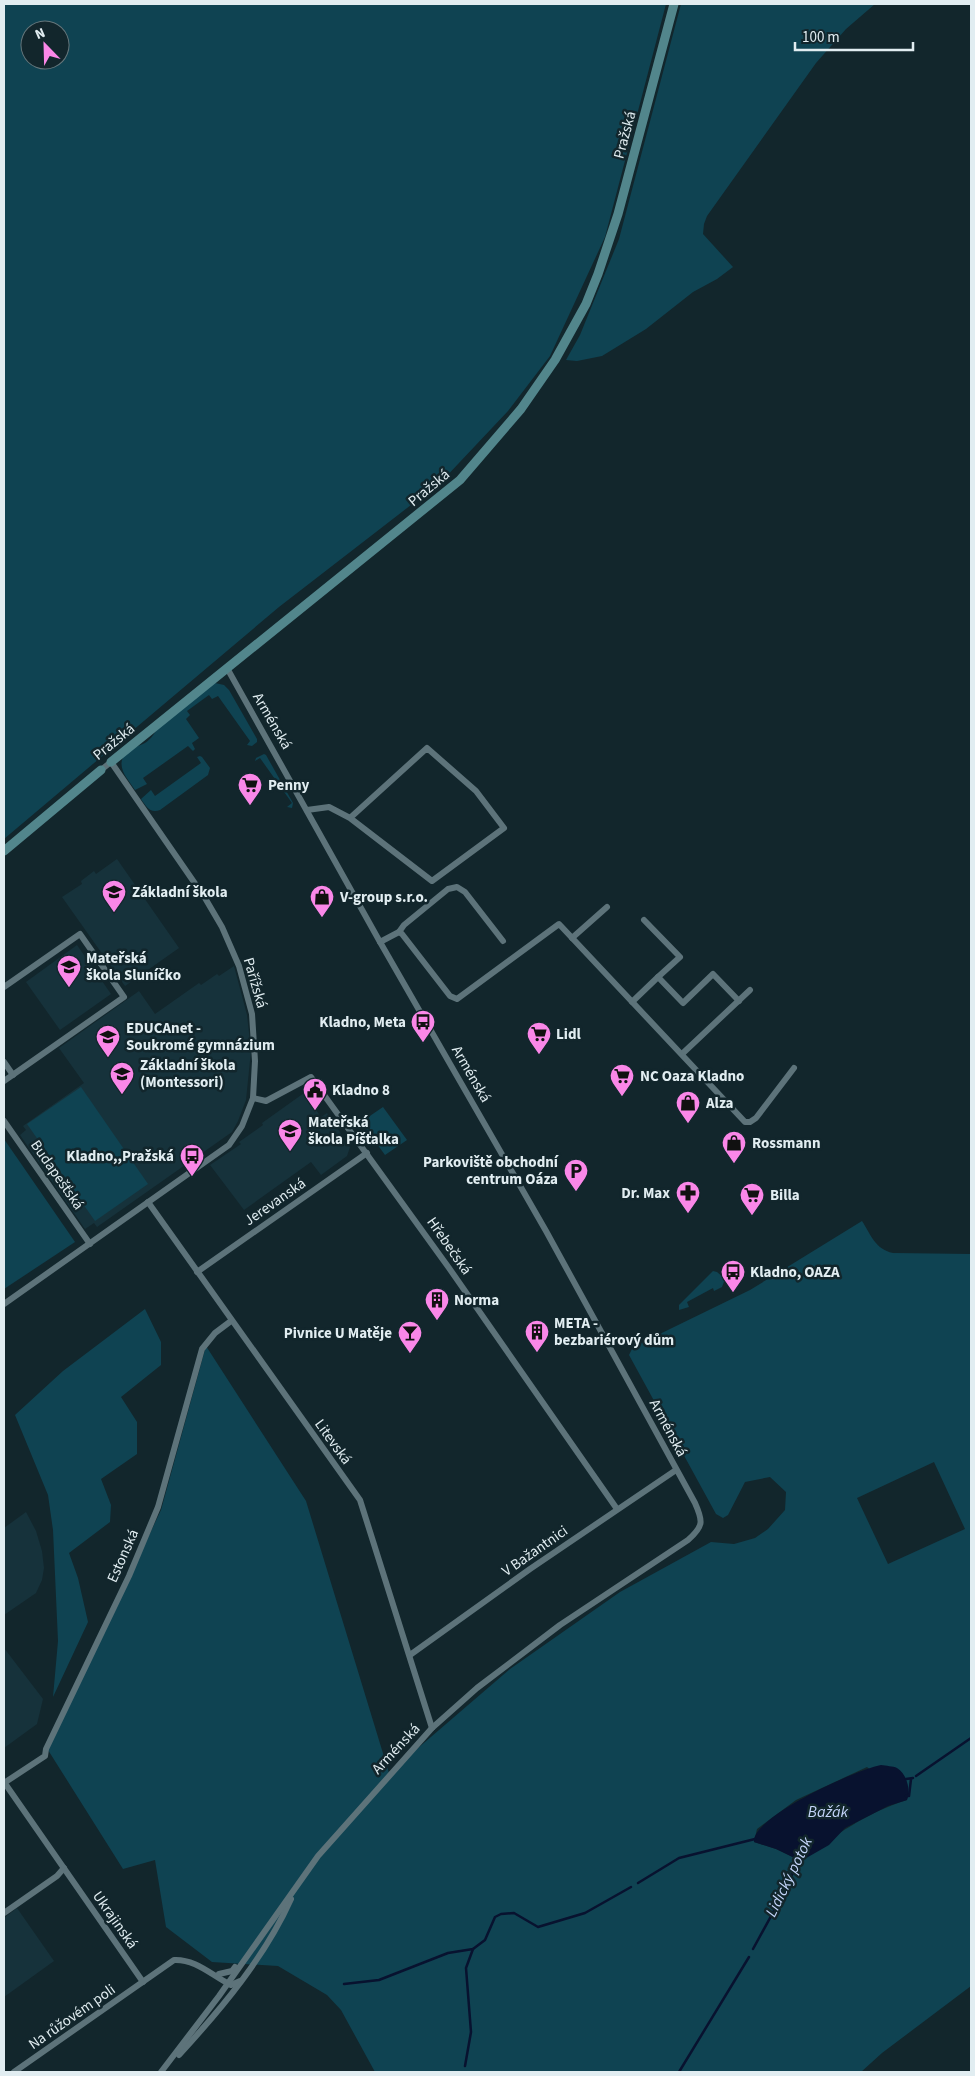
<svg xmlns="http://www.w3.org/2000/svg" width="975" height="2076" viewBox="0 0 975 2076" font-family="'Source Sans 3',sans-serif">
	<rect width="100%" height="100%" fill="#12262c"/>
	<g fill="#16323b">
		<path d="M117,859L179,948L125,986L62,897L82,884L81,881L94,871L96,874Z"/>
		<path d="M77,945L111,994L60,1030L26,982Z"/>
		<path d="M234,966L247,1015L251,1051L246,1100L238,1121L232,1132L97,1227L94,1223L85,1229L20,1135L26,1130L23,1126L84,1083L59,1048L139,991L155,1014L199,983L201,985L217,974L219,976Z"/>
		<path d="M304,1093L321,1117L327,1113L350,1147L347,1156L321,1175L311,1162L244,1210L210,1165L241,1144L239,1142L263,1125L262,1123Z"/>
		<path d="M26,1512L36,1531L42,1551L44,1568L42,1580L36,1593L4,1615V1528Z"/>
		<path d="M4,1648L43,1699L37,1724L4,1748Z"/>
		<path d="M17,1908L54,1961L4,1997V1918Z"/>
	</g>
	<g fill="#0f4352" fill-rule="evenodd">
		<path d="M4,4H666L605,237L550,356L508,411L442,481L279,607L4,839ZM30,30H60V60H30Z"/>
		<path d="M681,4H875L846,29L816,63L707,216L704,224L703,234L733,267L717,279L693,292L646,329L602,356L577,361L566,360L580,335L619,239Z"/>
		<path d="M215,683L224,685L229,690L257,739V742L252,746L247,745L250,741L218,696L212,699L209,695L187,711L190,715L186,719L199,738L192,743L195,749L193,751L188,746L143,778L147,784L135,790C130,782 119,771 122,760C125,749 137,747 145,743C152,739 155,731 161,725C175,710 198,696 215,683Z"/>
		<path d="M264,754L266,755L293,803L292,808L287,807L292,803L260,758L255,761L256,758Z"/>
		<path d="M200,756L202,757L210,768L208,775L160,810C150,814 146,806 141,799L151,790L155,796L201,763L197,757Z"/>
		<path d="M81,1087L148,1184L95,1221L27,1124Z"/>
		<path d="M383,1107L407,1140L385,1155L361,1122Z"/>
		<path d="M4,1139L75,1242L4,1289Z"/>
		<path d="M862,1221C871,1235 875,1249 893,1253L971,1254V1986L882,2053L861,2072H375L341,2010L327,1995L278,1966L212,1962L166,1927L155,1860L123,1869L48,1750L161,1510L206,1346L306,1501L389,1773L510,1669L620,1592L711,1542L734,1544L755,1538L768,1529L785,1510L786,1492L770,1477L745,1482L728,1515L723,1518L716,1514L629,1355L633,1347L750,1290ZM934,1462L965,1529L888,1564L857,1498ZM867,1767L907,1800C866,1813 835,1835 801,1861L776,1849L754,1842L757,1829L796,1800Z"/>
		<path d="M713,1271L717,1272L725,1279L722,1287L714,1291L713,1288L687,1302L689,1307L679,1310V1305Z"/>
		<path d="M145,1309L161,1342V1365L121,1397L137,1422V1454L101,1479L111,1505L110,1522L69,1553L78,1578L88,1622L53,1697L58,1641L53,1530L48,1495L15,1415L63,1371Z"/>
	</g>
	<path fill="#08122f" d="M881,1765C886,1766 893,1766 897,1768C907,1774 911,1791 907,1800L888,1806L845,1828L829,1845L801,1861L776,1849L754,1842C751,1817 858,1769 881,1765Z"/>
	<g fill="none" stroke-linecap="round" stroke-linejoin="round">
		<g stroke="#08122f" stroke-width="2.5">
			<path d="M916,1776L971,1738"/>
			<path d="M906,1779L913,1778"/>
			<path d="M906,1796H909L911,1779"/>
			<path d="M638,1883L679,1858L755,1839"/>
			<path d="M753,1949L787,1887L799,1857"/>
			<path d="M344,1984L379,1980L448,1953L473,1949L485,1940L495,1917L501,1914L514,1913L538,1927L585,1913L631,1887"/>
			<path d="M465,2066L471,2032L466,1968L473,1949"/>
			<path d="M679,2072L749,1957"/>
		</g>
		<g stroke="#5d737a" stroke-width="6">
			<path d="M307,810L329,807L350,818L432,881L504,828L476,791L427,748L350,818"/>
			<path d="M644,920L680,957L658,977"/>
			<path d="M399,932L404,925L448,889L457,887L465,892L503,941"/>
			<path d="M572,938L607,907"/>
			<path d="M380,942L399,932L402,934L450,996L457,999L559,924L745,1122H750L756,1118L794,1068"/>
			<path d="M4,987L80,934L124,997L4,1081"/>
			<path d="M632,1002L658,977L683,1003L713,974L739,1001"/>
			<path d="M682,1054L750,990"/>
			<path d="M4,1062L13,1075"/>
			<path d="M253,1098L266,1101L311,1077L449,1268L617,1509"/>
			<path d="M4,1121L90,1244"/>
			<path d="M148,1202L360,1500L432,1728"/>
			<path d="M197,1272L367,1153"/>
			<path d="M4,1304L229,1145L242,1126L253,1098L255,1061L252,1014L239,966L222,927L205,898L111,762L101,770"/>
			<path d="M410,1655L530,1569L676,1470"/>
			<path d="M4,1782L143,1982"/>
			<path d="M4,1783L45,1756L46,1749L129,1576L158,1507L202,1349L215,1333L231,1321"/>
			<path d="M4,1913L57,1876L64,1868"/>
			<path d="M219,1974L232,1971L235,1967"/>
			<path d="M179,2055C222,2008 265,1957 291,1899"/>
			<path d="M14,2072L174,1960C196,1959 211,1975 231,1985L240,1981"/>
			<path d="M161,2072L219,1996L318,1856L432,1728L477,1688L560,1625L688,1540C704,1526 703,1521 695,1503L546,1231L380,942L227,668"/>
		</g>
		<g stroke="#52868c" stroke-width="9">
			<path d="M111,762L460,480L521,409L555,360L586,304L598,274L618,214L674,4"/>
			<path d="M4,851L101,770"/>
		</g>
	</g>
	<defs>
		<symbol id="supermarket-pin" viewBox="-11 -11 22 30"><path d="M0 17L-7.5 6A9.5 9.5 0 1 1 7.5 6Z" fill="#fa87e8" stroke="#12262c"/><path d="M-6-5.5h2.5l.6 2H6L4.5 2H-2.5L-4.4-4H-6ZM-1.5 3.2a1.3 1.3 0 1 0 .1 0ZM3 3.2a1.3 1.3 0 1 0 .1 0Z" fill="#111"/></symbol>
		<symbol id="school-pin" viewBox="-11 -11 22 30"><path d="M0 17L-7.5 6A9.5 9.5 0 1 1 7.5 6Z" fill="#fa87e8" stroke="#12262c"/><path d="M0-5L7-2L0 1L-7-2ZM-4 1L0 2.5L4 1V4Q0 6-4 4Z" fill="#111"/></symbol>
		<symbol id="shop-pin" viewBox="-11 -11 22 30"><path d="M0 17L-7.5 6A9.5 9.5 0 1 1 7.5 6Z" fill="#fa87e8" stroke="#12262c"/><path d="M-5-2.5h2.3a2.7 3.5 0 0 1 5.4 0H5L5.5 6h-11ZM-1.5-2.5h3a1.5 2.3 0 0 0-3 0Z" fill="#111"/></symbol>
		<symbol id="bus-pin" viewBox="-11 -11 22 30"><path d="M0 17L-7.5 6A9.5 9.5 0 1 1 7.5 6Z" fill="#fa87e8" stroke="#12262c"/><path d="M-5-6H5V4H4V6H2V4H-2V6H-4V4H-5ZM-3.5-4V0h7V-4ZM-3.5 1.2v1.5H-2V1.2ZM2 1.2v1.5H3.5V1.2Z" fill="#111"/></symbol>
		<symbol id="civic-pin" viewBox="-11 -11 22 30"><path d="M0 17L-7.5 6A9.5 9.5 0 1 1 7.5 6Z" fill="#fa87e8" stroke="#12262c"/><path d="M-.6-6.5H3V-4.5H.6V-3L4-1V1h2V6H-6V1h2V-1L-.6-3ZM-1.2 2.5V6h2.4V2.5Z" fill="#111"/></symbol>
		<symbol id="parking-pin" viewBox="-11 -11 22 30"><path d="M0 17L-7.5 6A9.5 9.5 0 1 1 7.5 6Z" fill="#fa87e8" stroke="#12262c"/><path d="M-3.5-5.5H1a3.5 3.5 0 0 1 0 7H-1V5.5H-3.5ZM-1-3.4V-.6H.8a1.4 1.4 0 0 0 0-2.8Z" fill="#111"/></symbol>
		<symbol id="pharmacy-pin" viewBox="-11 -11 22 30"><path d="M0 17L-7.5 6A9.5 9.5 0 1 1 7.5 6Z" fill="#fa87e8" stroke="#12262c"/><path d="M-2-6h4v4h4v4h-4v4h-4v-4h-4v-4h4Z" fill="#111"/></symbol>
		<symbol id="building-pin" viewBox="-11 -11 22 30"><path d="M0 17L-7.5 6A9.5 9.5 0 1 1 7.5 6Z" fill="#fa87e8" stroke="#12262c"/><path d="M-4-6H4V6H1V3H-1V6H-4ZM-2.5-4.3h1.7v1.8h-1.7ZM.8-4.3h1.7v1.8H.8ZM-2.5-1h1.7V.8h-1.7ZM.8-1h1.7V.8H.8Z" fill="#111"/></symbol>
		<symbol id="bar-pin" viewBox="-11 -11 22 30"><path d="M0 17L-7.5 6A9.5 9.5 0 1 1 7.5 6Z" fill="#fa87e8" stroke="#12262c"/><path d="M-6-5H6L.8 .8V4.5H3.5V6h-7V4.5H-.8V.8Z" fill="#111"/></symbol>
	</defs>
	<g fill-rule="evenodd">
		<use href="#supermarket-pin" x="236" y="771" width="28" height="38"/>
		<use href="#school-pin" x="100" y="878" width="28" height="38"/>
		<use href="#shop-pin" x="308" y="883" width="28" height="38"/>
		<use href="#school-pin" x="55" y="953" width="28" height="38"/>
		<use href="#bus-pin" x="409" y="1008" width="28" height="38"/>
		<use href="#supermarket-pin" x="525" y="1020" width="28" height="38"/>
		<use href="#school-pin" x="94" y="1023" width="28" height="38"/>
		<use href="#school-pin" x="108" y="1060" width="28" height="38"/>
		<use href="#supermarket-pin" x="608" y="1062" width="28" height="38"/>
		<use href="#civic-pin" x="301" y="1076" width="28" height="38"/>
		<use href="#shop-pin" x="674" y="1089" width="28" height="38"/>
		<use href="#school-pin" x="276" y="1117" width="28" height="38"/>
		<use href="#shop-pin" x="720" y="1129" width="28" height="38"/>
		<use href="#bus-pin" x="178" y="1142" width="28" height="38"/>
		<use href="#parking-pin" x="562" y="1157" width="28" height="38"/>
		<use href="#pharmacy-pin" x="674" y="1179" width="28" height="38"/>
		<use href="#supermarket-pin" x="738" y="1181" width="28" height="38"/>
		<use href="#bus-pin" x="719" y="1258" width="28" height="38"/>
		<use href="#building-pin" x="423" y="1286" width="28" height="38"/>
		<use href="#building-pin" x="523" y="1318" width="28" height="38"/>
		<use href="#bar-pin" x="396" y="1319" width="28" height="38"/>
	</g>
	<g text-anchor="middle" dominant-baseline="central" stroke-width="5" stroke-linejoin="round" paint-order="stroke">
		<g font-size="15" fill="#e1edf1" stroke="#12262c">
			<text transform="translate(625 135) rotate(-75)">Pražská</text>
			<text transform="translate(429 488) rotate(-40)">Pražská</text>
			<text transform="translate(272 721) rotate(60)">Arménská</text>
			<text transform="translate(114 742) rotate(-39)">Pražská</text>
			<text transform="translate(255 983) rotate(74)">Pařížská</text>
			<text transform="translate(471 1074) rotate(60)">Arménská</text>
			<text transform="translate(57 1175) rotate(55)">Budapešťská</text>
			<text transform="translate(275 1202) rotate(-35)">Jerevanská</text>
			<text transform="translate(449 1246) rotate(55)">Hřebečská</text>
			<text transform="translate(668 1428) rotate(62)">Arménská</text>
			<text transform="translate(333 1442) rotate(54)">Litevská</text>
			<text transform="translate(535 1551) rotate(-35)">V Bažantnici</text>
			<text transform="translate(123 1556) rotate(-66)">Estonská</text>
			<text transform="translate(396 1749) rotate(-47)">Arménská</text>
			<text transform="translate(115 1920) rotate(55)">Ukrajinská</text>
			<text transform="translate(72 2017) rotate(-35)">Na růžovém poli</text>
		</g>
		<g font-size="15" font-weight="bold" fill="#e1edf1" stroke="#12262c" text-anchor="start">
			<text x="268" y="785">Penny</text>
			<text x="132" y="892">Základní škola</text>
			<text x="340" y="897">V-group s.r.o.</text>
			<text x="86" y="958">Mateřská<tspan x="86" dy="17">škola Sluníčko</tspan></text>
			<text x="406" y="1022" text-anchor="end">Kladno, Meta</text>
			<text x="126" y="1028">EDUCAnet -<tspan x="126" dy="17">Soukromé gymnázium</tspan></text>
			<text x="556" y="1034">Lidl</text>
			<text x="140" y="1065">Základní škola<tspan x="140" dy="17">(Montessori)</tspan></text>
			<text x="640" y="1076">NC Oaza Kladno</text>
			<text x="332" y="1090">Kladno 8</text>
			<text x="706" y="1103">Alza</text>
			<text x="308" y="1122">Mateřská<tspan x="308" dy="17">škola Píšťalka</tspan></text>
			<text x="752" y="1143">Rossmann</text>
			<text x="174" y="1156" text-anchor="end">Kladno,,Pražská</text>
			<text x="558" y="1162" text-anchor="end">Parkoviště obchodní<tspan x="558" dy="17">centrum Oáza</tspan></text>
			<text x="670" y="1193" text-anchor="end">Dr. Max</text>
			<text x="770" y="1195">Billa</text>
			<text x="750" y="1272">Kladno, OAZA</text>
			<text x="454" y="1300">Norma</text>
			<text x="554" y="1323">META -<tspan x="554" dy="17">bezbariérový dům</tspan></text>
			<text x="392" y="1333" text-anchor="end">Pivnice U Matěje</text>
		</g>
		<g font-size="16" font-style="italic" fill="#c4d5f9" stroke="#12262c">
			<text x="828" y="1812">Bažák</text>
			<text transform="translate(789 1877) rotate(-64)">Lidický potok</text>
		</g>
	</g>
	<rect width="975" height="2076" fill="none" stroke="#e1edf1" stroke-width="10"/>
	<g transform="translate(45 45) rotate(337)"><circle r="24" fill="#12262c" stroke="#65767b"/>
	<path d="M0-4L9 19L0 12L-9 19Z" fill="#fa87e8"/>
	<text y="-8" font-size="14" font-weight="bold" text-anchor="middle" fill="#e1edf1">N</text>
	</g>
	<path d="M795 42v8h118v-8" fill="none" stroke="#e1edf1" stroke-width="2.5"/>
	<text x="802" y="42" font-size="15" fill="#e1edf1" stroke="#12262c" stroke-width="4" paint-order="stroke">100 m</text>
</svg>
